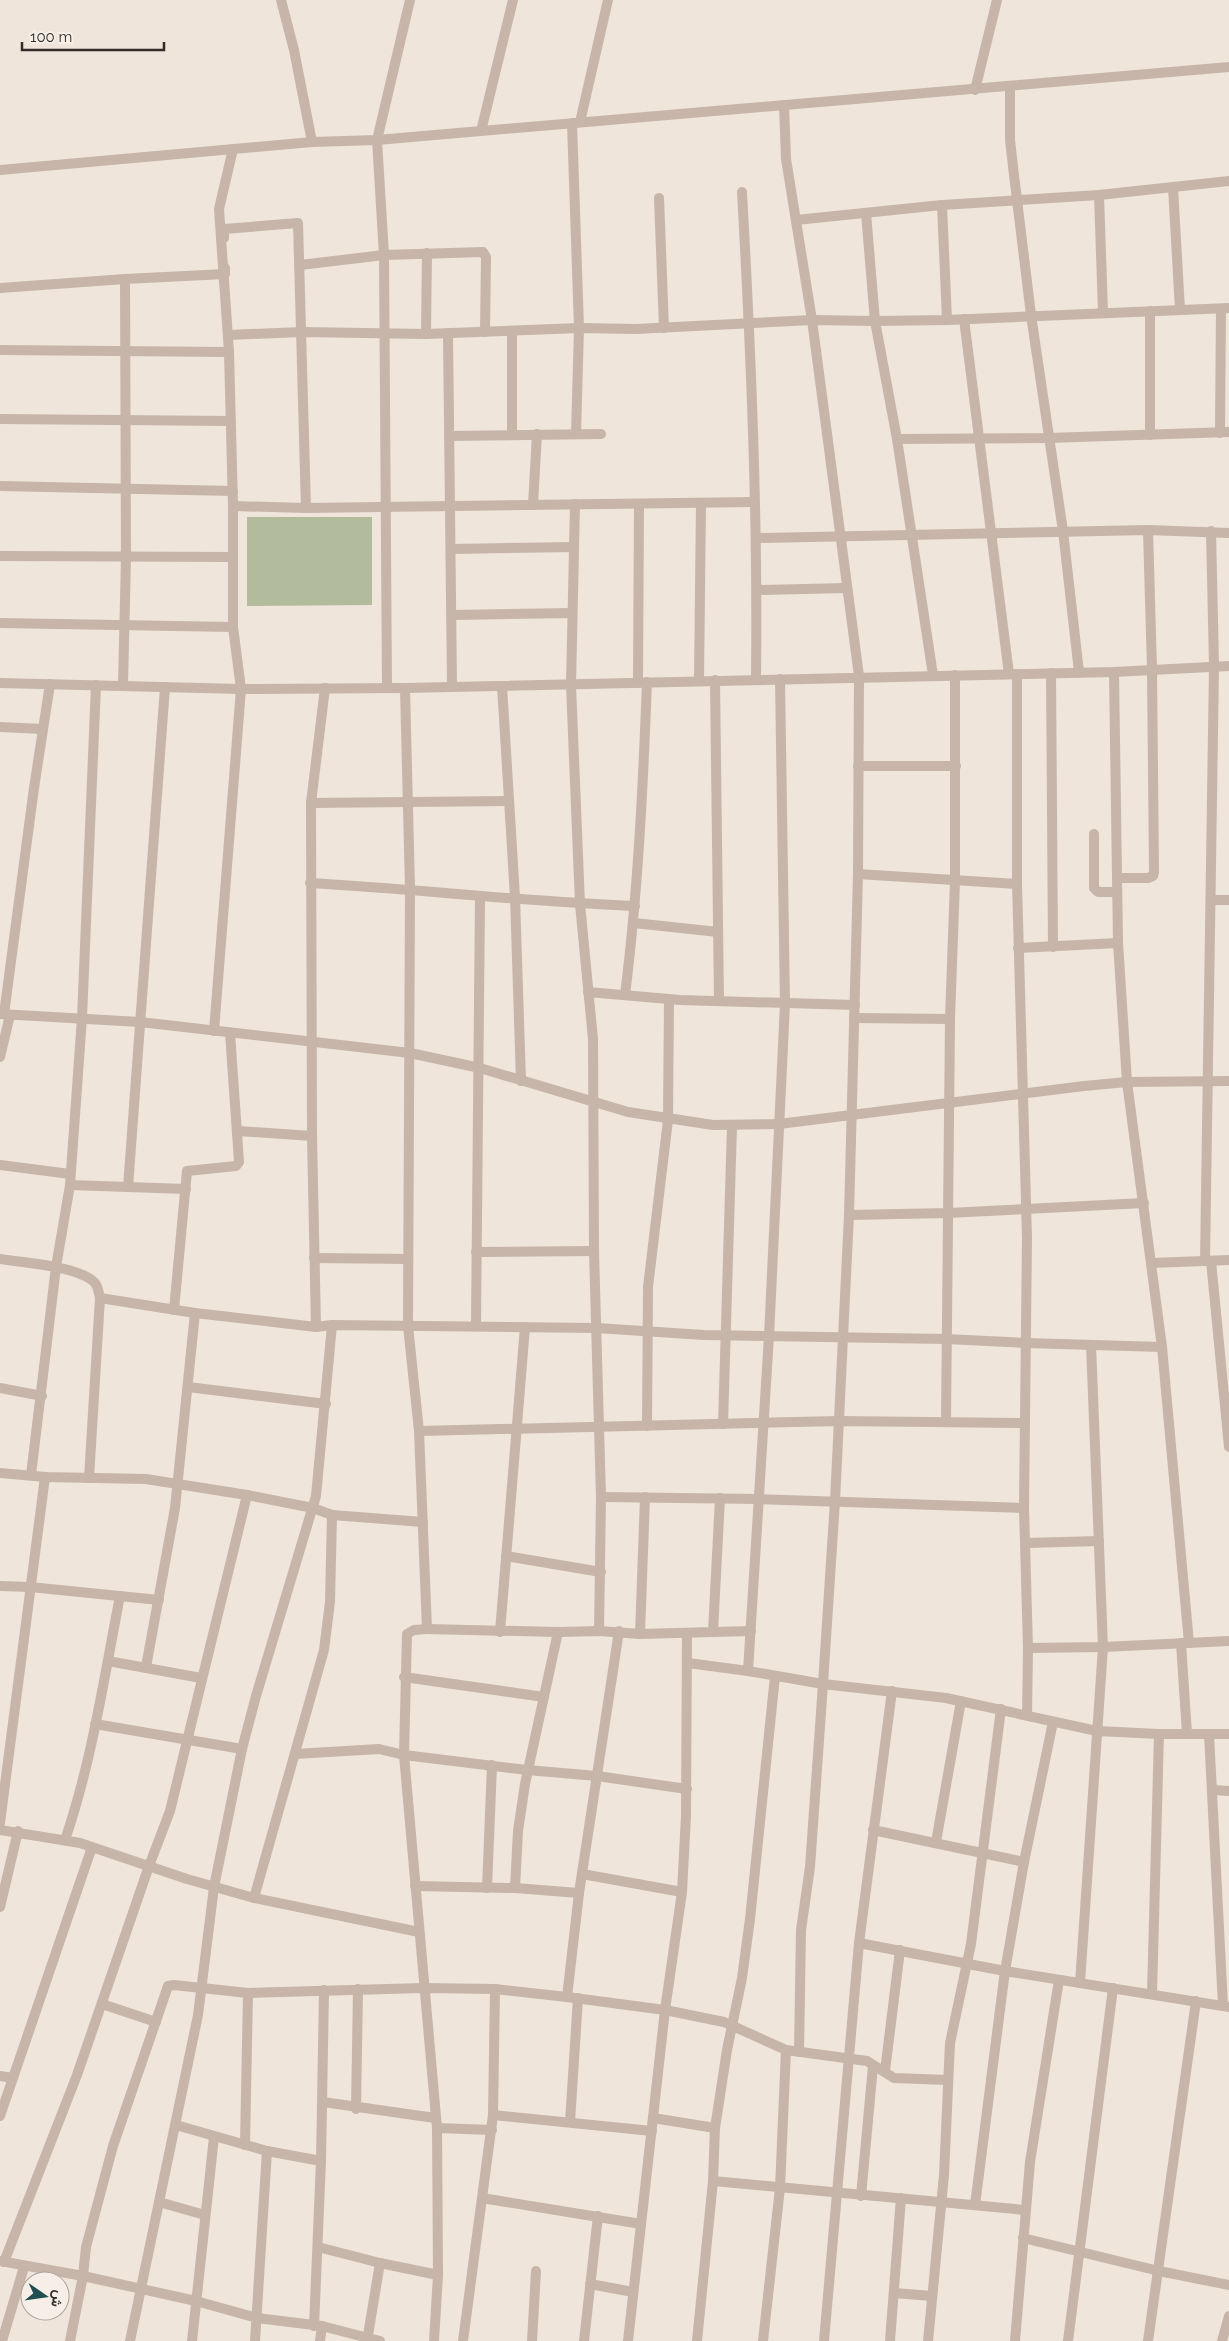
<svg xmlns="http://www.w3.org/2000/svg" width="1229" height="2341" viewBox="0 0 1229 2341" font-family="Raleway,Vazirmatn,sans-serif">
	<rect width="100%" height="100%" fill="#efe5db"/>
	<path fill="#b2bc9d" d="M247,517H372V605L247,606Z"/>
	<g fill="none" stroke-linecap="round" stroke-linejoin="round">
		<g stroke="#c6b5a8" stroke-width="10">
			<path d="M281,0L294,50L312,142"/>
			<path d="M1010,86V140L1014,175L1031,315L1063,531L1079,672"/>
			<path d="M975,90L997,0"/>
			<path d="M784,105L786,159L812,320L859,676L858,874L849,1215L835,1501L823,1684L810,1867L801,1930L799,2052"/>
			<path d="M580,122L608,0"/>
			<path d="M572,123L579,328L576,434"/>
			<path d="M481,131L513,0"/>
			<path d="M0,170L312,142L377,140L1229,67"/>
			<path d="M1173,187L1180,310"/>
			<path d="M742,192C751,355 758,517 756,679"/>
			<path d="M1099,195L1103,312"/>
			<path d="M659,198L664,328"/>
			<path d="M942,205L947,320"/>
			<path d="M866,213L875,321L897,439L933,675"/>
			<path d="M796,220L942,205L1099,195L1229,181"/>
			<path d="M224,238V229L298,223L306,508"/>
			<path d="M300,265L384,255L483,252L486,257L485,332"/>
			<path d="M0,288L125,279L225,274V268"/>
			<path d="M1150,311V435"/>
			<path d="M964,319L1009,674"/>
			<path d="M448,333L452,687"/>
			<path d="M426,334L427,253"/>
			<path d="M228,335L302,332L426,334L579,328L636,329L812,320L875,321L947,320L1229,308"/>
			<path d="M0,350L229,352"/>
			<path d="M0,419L230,421"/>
			<path d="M1220,433L1221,309"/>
			<path d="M512,435V332"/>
			<path d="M449,436L601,434"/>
			<path d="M897,439L1048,438L1229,432"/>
			<path d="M0,486L233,491"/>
			<path d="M575,504L571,685L580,904L593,1039L594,1251L601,1497L599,1631"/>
			<path d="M533,505L537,434"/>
			<path d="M233,506L306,508L754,502"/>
			<path d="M756,538L1148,530L1229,533"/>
			<path d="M452,549L574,547"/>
			<path d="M0,556L233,557"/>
			<path d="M757,590L846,588"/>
			<path d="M453,615L572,613"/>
			<path d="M0,623L233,627"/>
			<path d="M1114,672L1118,943L1127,1082L1162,1347L1189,1643"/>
			<path d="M1051,673L1053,947"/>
			<path d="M1017,674V884L1027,1238L1024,1508L1028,1648L1027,1715"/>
			<path d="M699,680L701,503"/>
			<path d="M715,680L719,1001"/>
			<path d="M0,683L241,689L405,688L1114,672L1229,666"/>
			<path d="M638,683L639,504"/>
			<path d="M123,685L126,557L125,279"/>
			<path d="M502,686L515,897L521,1081"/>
			<path d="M387,688L384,255L377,140L410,0"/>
			<path d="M405,688L410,888L408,1326L419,1431L427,1629L414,1630L407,1634L404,1755L437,2128L438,2275L434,2341"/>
			<path d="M0,727L43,729"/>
			<path d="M858,766H956"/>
			<path d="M311,803L325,688"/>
			<path d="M1094,834V888L1098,892H1117"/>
			<path d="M858,874L1017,884"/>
			<path d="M1117,878H1148L1153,876L1154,872L1152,669L1148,530"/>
			<path d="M310,883C418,889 526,902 635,906"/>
			<path d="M1211,900H1229"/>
			<path d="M634,923L718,932"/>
			<path d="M1018,948L1118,943"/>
			<path d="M588,992L680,1000L855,1005"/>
			<path d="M625,995C638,891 643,787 647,682"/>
			<path d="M0,1014L140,1022L410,1053L480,1068L628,1112L713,1125L779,1124L1084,1086L1127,1082L1229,1081"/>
			<path d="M4,1014L34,788L50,684"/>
			<path d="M854,1018L950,1019"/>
			<path d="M214,1031L241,689L233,627V506L229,352L219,209L233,149"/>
			<path d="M0,1057L10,1015"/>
			<path d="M238,1131L312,1136"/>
			<path d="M0,1165L70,1174"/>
			<path d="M70,1185L186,1189"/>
			<path d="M128,1187L165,687"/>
			<path d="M849,1215L948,1213L1144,1203"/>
			<path d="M476,1252L594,1251"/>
			<path d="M314,1258L408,1259"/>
			<path d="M0,1259C23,1263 80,1266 95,1283C98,1287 99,1293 100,1298L89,1478"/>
			<path d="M1205,1261L1214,666L1211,531"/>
			<path d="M1211,1261L1229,1447"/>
			<path d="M1152,1263L1229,1260"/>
			<path d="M100,1298L195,1313L316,1327L332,1325L597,1328L704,1335L946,1339L1026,1343L1162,1347"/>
			<path d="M174,1310L187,1171L236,1166L239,1162L230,1033"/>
			<path d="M476,1325L480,896"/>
			<path d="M316,1327L312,1136L311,803L509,801"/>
			<path d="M188,1387L326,1404"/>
			<path d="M0,1388L42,1396"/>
			<path d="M946,1421L950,1019L955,881V675"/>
			<path d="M723,1424L732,1126"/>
			<path d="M647,1426L648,1287L668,1120L669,999"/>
			<path d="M419,1431L839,1421L1025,1423"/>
			<path d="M0,1473L45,1477L146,1479L247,1495L313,1508L332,1515L423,1522"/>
			<path d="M31,1475L56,1267L70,1185L82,1018L96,685"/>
			<path d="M601,1497L758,1499L1024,1508"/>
			<path d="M1026,1543L1099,1541"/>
			<path d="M506,1556L601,1572"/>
			<path d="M0,1586L30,1587L159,1600"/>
			<path d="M500,1632L525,1327"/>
			<path d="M558,1632L599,1631L640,1634L713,1632L720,1498"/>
			<path d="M713,1632L751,1631"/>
			<path d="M640,1634L645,1497"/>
			<path d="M1181,1643L1187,1734"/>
			<path d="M1028,1648L1103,1647L1229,1641"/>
			<path d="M108,1661L201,1678"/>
			<path d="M688,1663L748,1671L823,1684L946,1698L1097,1731L1159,1734H1229"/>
			<path d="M146,1667L175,1508L195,1313"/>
			<path d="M748,1671L769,1336L785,1004L780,679"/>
			<path d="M404,1677L544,1697"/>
			<path d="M95,1724L242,1749"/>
			<path d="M1209,1734L1223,2006"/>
			<path d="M295,1754L379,1749L404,1755L527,1770L597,1776L687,1789"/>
			<path d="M1213,1790L1229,1791"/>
			<path d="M0,1823L45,1477"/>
			<path d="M0,1830L80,1843L187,1879L254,1898L419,1932"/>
			<path d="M873,1830L1024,1862"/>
			<path d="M65,1840C92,1761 104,1678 120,1596"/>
			<path d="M936,1842L961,1701"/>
			<path d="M582,1874L682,1892"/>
			<path d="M415,1886L515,1888L518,1831L525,1784L558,1632L427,1629"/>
			<path d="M487,1888L492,1765"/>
			<path d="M515,1888L579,1893"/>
			<path d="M254,1898L324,1650L330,1602L332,1515"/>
			<path d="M0,1907L18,1831"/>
			<path d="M859,1943L1005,1971L1229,2007"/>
			<path d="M1080,1983L1103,1647L1091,1345"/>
			<path d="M1152,1994L1159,1734"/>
			<path d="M567,1997L579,1893L619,1631"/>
			<path d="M102,2004L156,2022"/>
			<path d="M885,2071L900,1950"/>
			<path d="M0,2076L13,2078"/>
			<path d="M323,2102L435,2118"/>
			<path d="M356,2109L358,1989"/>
			<path d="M493,2115L652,2131"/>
			<path d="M0,2116L92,1847"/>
			<path d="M653,2118L715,2128"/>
			<path d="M570,2122L578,1998"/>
			<path d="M176,2125L267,2151L321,2161"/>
			<path d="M437,2128L492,2130"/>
			<path d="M245,2145L248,1993"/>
			<path d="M713,2181L1025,2210"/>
			<path d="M861,2196L873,2066"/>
			<path d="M482,2198L641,2224"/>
			<path d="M159,2202L205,2215"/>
			<path d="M975,2205L1005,1971L1024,1862L1053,1722"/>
			<path d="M1023,2238L1159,2271L1229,2285"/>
			<path d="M318,2247L380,2263L438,2275"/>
			<path d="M0,2261L83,2276L196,2301L257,2318L322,2326L380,2341"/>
			<path d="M4,2262L77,2075L149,1866L170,1811L247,1495"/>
			<path d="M590,2284L633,2292"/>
			<path d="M894,2293L932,2296"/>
			<path d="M314,2326L321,2161L324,1990"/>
			<path d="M2,2341L24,2267"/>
			<path d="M70,2341L83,2276L86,2247L113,2146L168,1986L174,1985L248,1993L423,1988L495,1989L567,1997L665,2010L724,2022L786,2050L867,2061L894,2078L947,2080"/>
			<path d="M130,2341L198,2015L214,1887L242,1749L256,1696L316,1496L332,1325"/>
			<path d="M192,2341L214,2137"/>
			<path d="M255,2341L267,2151"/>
			<path d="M320,2341L322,2326"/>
			<path d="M367,2341L380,2263"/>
			<path d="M463,2341L493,2115L495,1989"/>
			<path d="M532,2341L536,2271"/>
			<path d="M584,2341L598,2216"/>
			<path d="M628,2341L665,2010L682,1892L686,1816L687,1633"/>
			<path d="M697,2341L713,2181L715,2128L727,2050L742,1978L750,1919L775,1676"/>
			<path d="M763,2341L780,2188L786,2050"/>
			<path d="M824,2341L859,1943L892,1691"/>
			<path d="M890,2341L901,2198"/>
			<path d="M928,2341L944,2175L950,2043L971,1944L1001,1709"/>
			<path d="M1015,2341L1030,2162L1059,1980"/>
			<path d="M1068,2341L1113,1988"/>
			<path d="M1148,2341L1196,2001"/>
			<path d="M1222,2341L1229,2316"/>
		</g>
	</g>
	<g transform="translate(45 2296) rotate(103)"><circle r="24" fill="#f7efe7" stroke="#a9a19b"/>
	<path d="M0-4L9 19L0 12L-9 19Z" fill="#214e51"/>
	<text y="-8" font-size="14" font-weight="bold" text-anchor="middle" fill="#332b28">ش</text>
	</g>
	<path d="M22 42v8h142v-8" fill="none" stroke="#332b28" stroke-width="2.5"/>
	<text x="30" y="42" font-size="15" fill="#332b28" stroke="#f7efe7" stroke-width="4" paint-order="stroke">100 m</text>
</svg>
